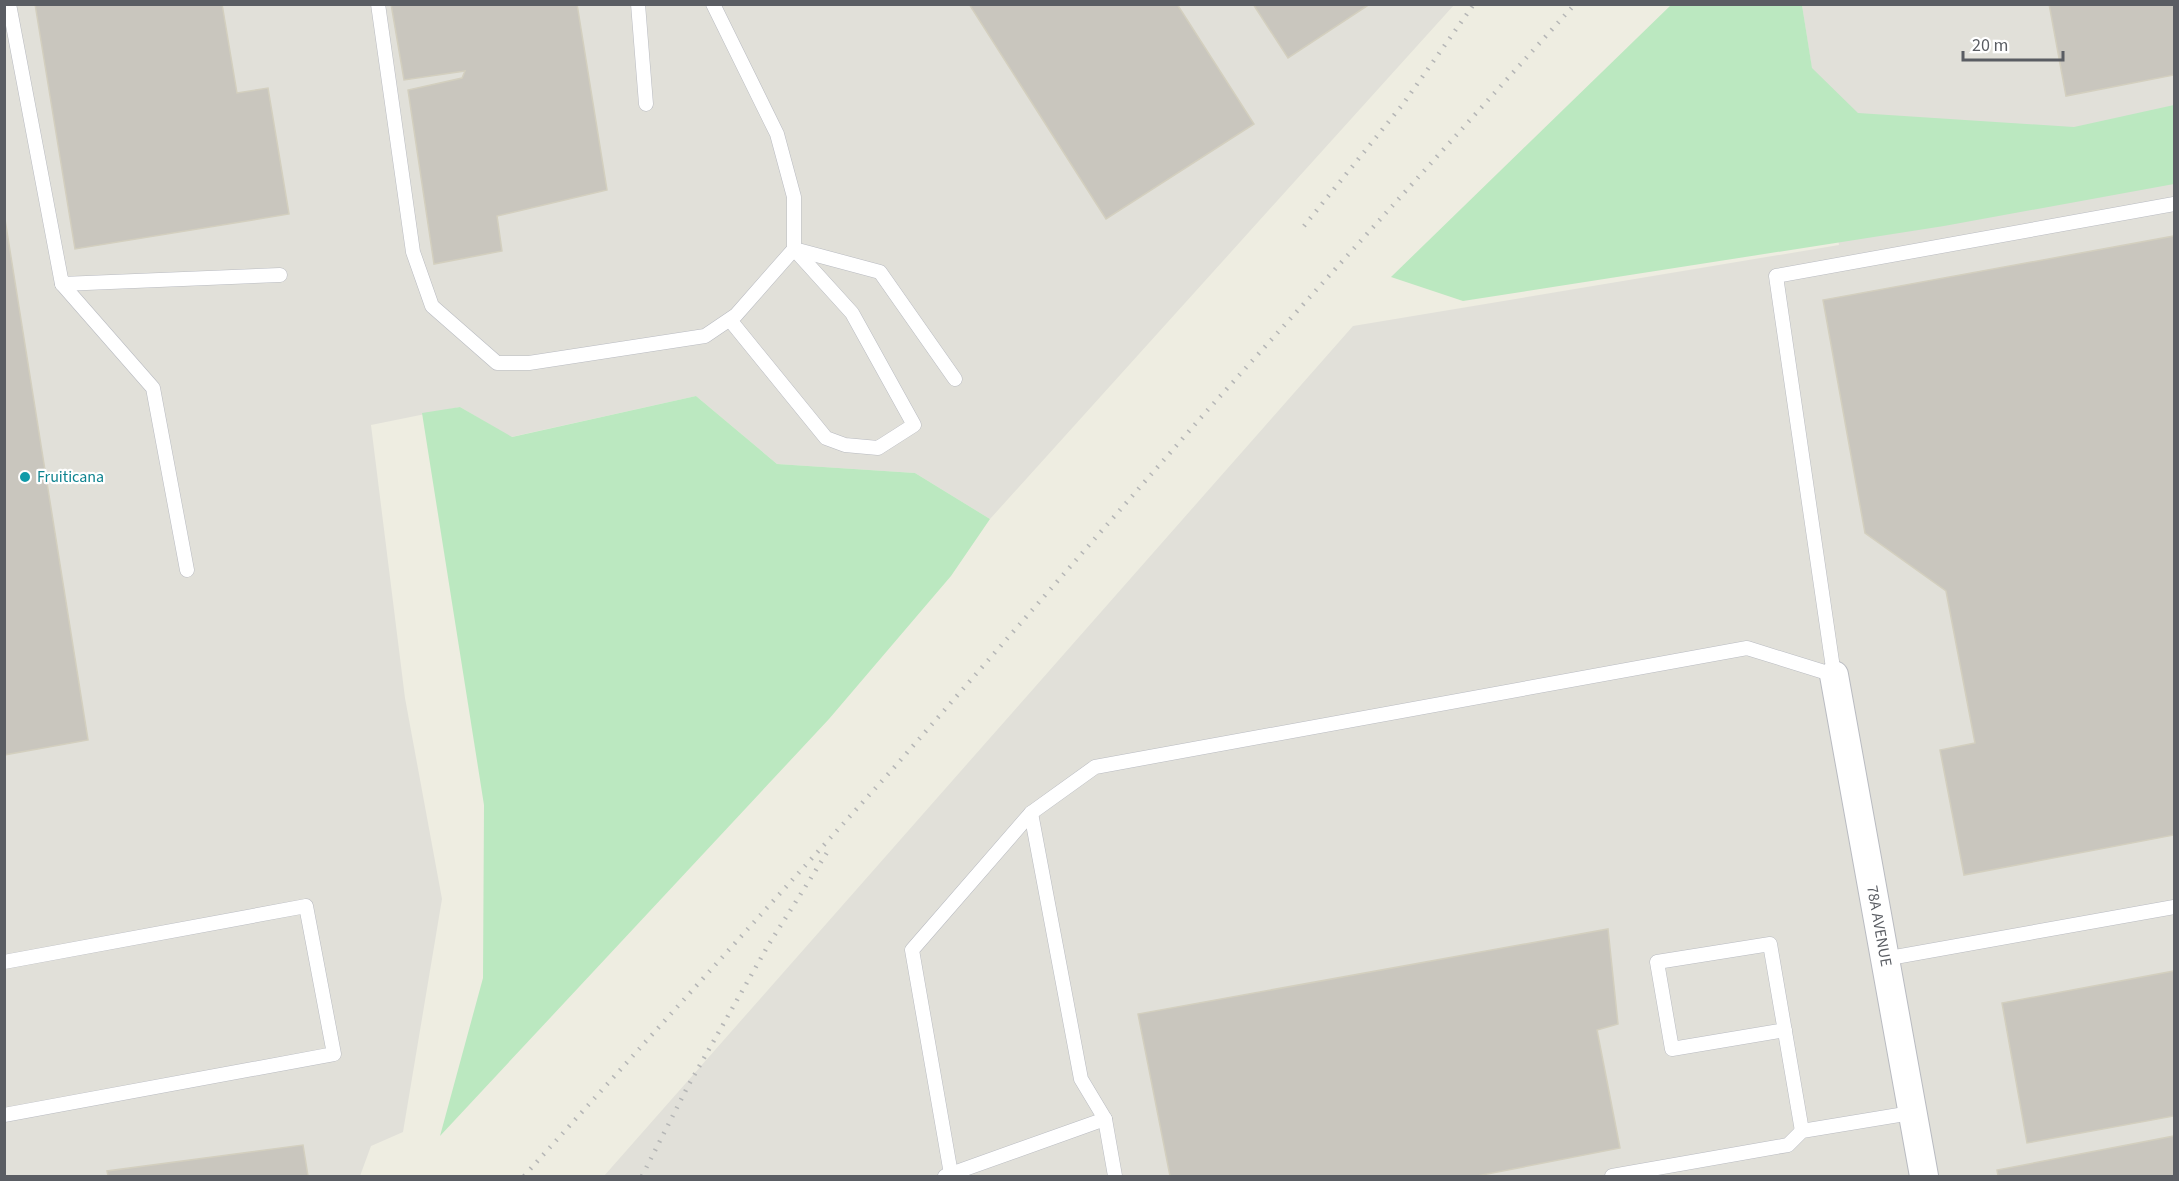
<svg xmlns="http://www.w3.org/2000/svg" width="2179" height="1181" viewBox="0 0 2179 1181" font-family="'Source Sans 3',sans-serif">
	<rect width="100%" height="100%" fill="#eeede1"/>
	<g fill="#e1e0d9">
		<path d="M5,5H1454L990,519L915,473L777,464L696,396L511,437L460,407L371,425L405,698L442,899L403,1132L371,1146L360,1176H5Z"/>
		<path d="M1802,5H2174V1176H604L1353,326L1839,245Z"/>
	</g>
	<g fill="#bbe8c0">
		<path d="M1671,5H1802L1812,68L1858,113L2074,127L2174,105V184L1944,226L1463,301L1391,277Z"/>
		<path d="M696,396L777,464L915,473L990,519L951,576L829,719L440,1136L483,978L484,805L422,413L460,407L512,437Z"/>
	</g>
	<g fill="#c9c6be" stroke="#d3cfbf" stroke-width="1.5">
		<path d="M35,4H222L237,93L268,88L289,214L75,249Z"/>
		<path d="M391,4H577L607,190L497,216L502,251L434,264L408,90L462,78L465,71L404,80Z"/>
		<path d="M969,4H1177L1254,124L1106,219Z"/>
		<path d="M1253,4H1370L1288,58Z"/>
		<path d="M2049,4H2174V75L2066,96Z"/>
		<path d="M4,213L88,740L4,755Z"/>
		<path d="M2174,236V835L1964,875L1940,750L1975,743L1946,591L1865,533L1823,300Z"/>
		<path d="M1608,929L1618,1024L1597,1030L1620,1148L1477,1176H1170L1138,1014Z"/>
		<path d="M2174,971V1116L2027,1143L2002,1003Z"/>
		<path d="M2174,1136V1176H1998L1997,1170Z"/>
		<path d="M303,1145L308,1176H108L107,1171Z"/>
	</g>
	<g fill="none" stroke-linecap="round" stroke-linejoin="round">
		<defs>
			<g id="service">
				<path d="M9,4L62,284L280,275"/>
				<path d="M378,4L413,252L432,306L497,363H529L705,336L736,315L794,249V197L777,134L713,4"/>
				<path d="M638,4L646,104"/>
				<path d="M794,249L880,272L955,379"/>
				<path d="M62,284L153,388L187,570"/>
				<path d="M730,320L826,438L845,445L878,448L914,425L852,313L794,249"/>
				<path d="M1031,813L1081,1079L1105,1119L1115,1176"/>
				<path d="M1884,959L2174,907"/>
				<path d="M4,962L306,906L334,1054L4,1115"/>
				<path d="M1785,1030L1672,1049L1657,962L1770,944L1802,1131"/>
				<path d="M951,1174L912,950L1031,813L1095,767L1747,648L1834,675L1776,276L2174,204"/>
				<path d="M945,1176L1105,1119"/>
				<path d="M1612,1176L1788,1145L1802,1131L1911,1113"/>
			</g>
			<g id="minor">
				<path id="s1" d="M1834,675L1924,1176"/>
			</g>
		</defs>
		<use href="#service" stroke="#b9bbc1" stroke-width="15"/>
		<use href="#minor" stroke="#b9bbc1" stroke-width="30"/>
		<use href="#service" stroke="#fff" stroke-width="14"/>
		<use href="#minor" stroke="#fff" stroke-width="28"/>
		<g stroke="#b5b6b6" stroke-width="4.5" stroke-dasharray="1.5 8" stroke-linecap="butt">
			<path d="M1304,226L1403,104L1474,4"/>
			<path d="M524,1176L891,771L1205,413L1575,4"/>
			<path d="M642,1176L688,1086L769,944L828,851"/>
		</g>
	</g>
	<circle fill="#0f9aa8" stroke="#fff" stroke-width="2" cx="25" cy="477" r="6"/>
	<g text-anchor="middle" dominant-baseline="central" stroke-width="4.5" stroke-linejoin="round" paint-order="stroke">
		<g font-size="16" fill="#0d838f" stroke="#fff" text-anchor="start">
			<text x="37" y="477">Fruiticana</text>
		</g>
		<g font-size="16" fill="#5a5d63" stroke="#fff">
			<text stroke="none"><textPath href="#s1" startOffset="255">78A AVENUE</textPath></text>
		</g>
	</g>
	<rect width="2179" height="1181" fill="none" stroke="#5a5d63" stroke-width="12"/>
	<path d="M1963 51v9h100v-9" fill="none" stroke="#5a5d63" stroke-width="3"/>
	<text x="1972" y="51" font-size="18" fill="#5a5d63" stroke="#ffffff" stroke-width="4.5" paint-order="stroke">20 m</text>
</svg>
